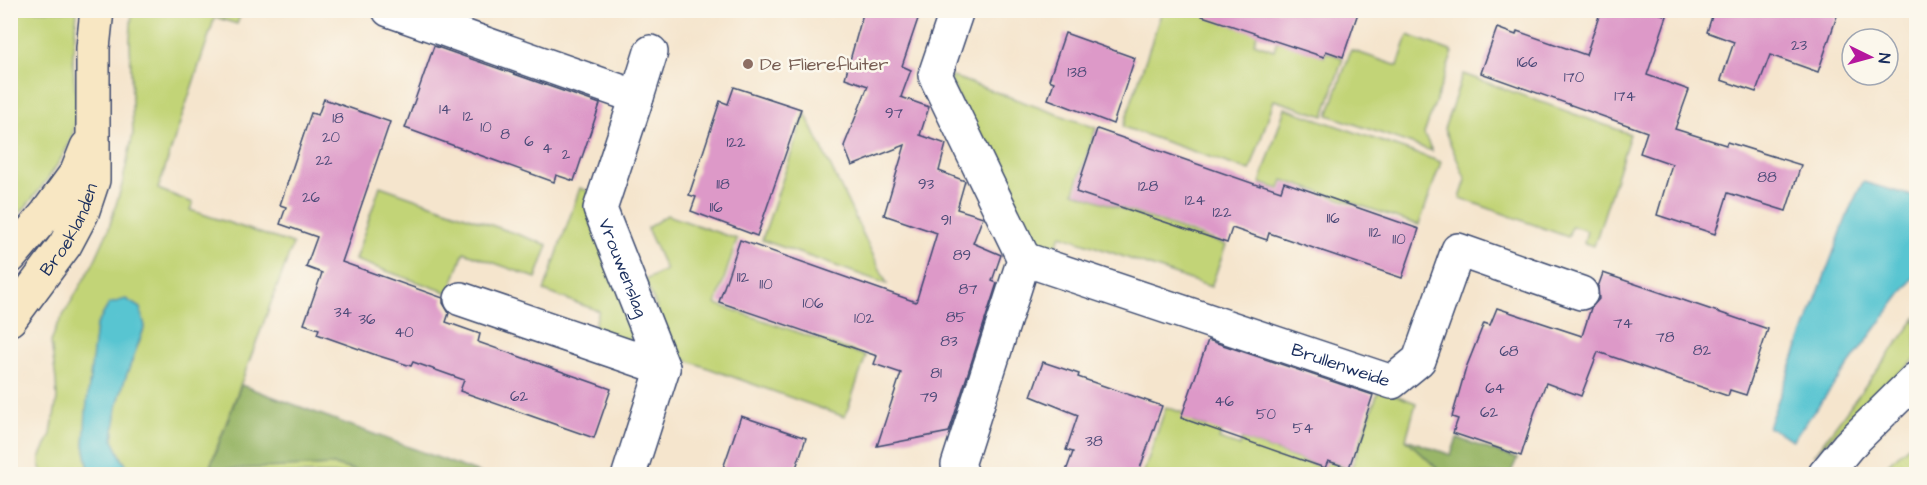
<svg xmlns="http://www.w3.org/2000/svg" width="1927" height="485" viewBox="0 0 1927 485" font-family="'Architects Daughter',sans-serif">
	<rect width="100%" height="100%" fill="#fbf7ec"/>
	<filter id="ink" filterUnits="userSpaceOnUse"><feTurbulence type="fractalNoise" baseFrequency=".0167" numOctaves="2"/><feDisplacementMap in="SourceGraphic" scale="12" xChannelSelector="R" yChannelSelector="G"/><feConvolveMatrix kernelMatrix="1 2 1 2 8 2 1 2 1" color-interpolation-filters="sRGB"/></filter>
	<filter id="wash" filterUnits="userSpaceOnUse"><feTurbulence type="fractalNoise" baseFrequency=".008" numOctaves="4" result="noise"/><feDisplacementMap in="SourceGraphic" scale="24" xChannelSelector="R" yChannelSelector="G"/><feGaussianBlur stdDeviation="1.35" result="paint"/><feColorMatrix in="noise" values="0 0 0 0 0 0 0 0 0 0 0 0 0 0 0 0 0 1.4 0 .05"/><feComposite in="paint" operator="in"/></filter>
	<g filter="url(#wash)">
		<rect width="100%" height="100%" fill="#f5e5cd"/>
		<g fill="#c2d477" stroke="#6e826a" stroke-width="1.5">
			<path d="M11,10L77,11C76,27 73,44 73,61C74,83 79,107 74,129C67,159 31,201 11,224Z"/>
			<path d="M132,11H242L237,24L215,17L158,189L193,203L190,210L293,244L209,469L334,465L369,474H135L123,461L113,440L117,406L124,381L145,326H96L84,445L90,474H45L40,468V458L51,434L57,399L56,380L51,342L56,328L94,262L108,231L122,185L133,134L130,40Z"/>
			<path d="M1162,11H1190L1200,15L1202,11H1207L1236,27L1259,28L1254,43L1274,50L1279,35L1324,57L1326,52L1343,58L1324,116L1274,100L1250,171L1123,127Z"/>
			<path d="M1408,35L1453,52L1424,134L1432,151L1328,115L1351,50L1398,66Z"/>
			<path d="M1463,74L1630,134L1594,246L1584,243L1587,231L1572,226L1568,237L1460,198L1466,180L1444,129Z"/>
			<path d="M948,75L1096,128L1074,192L1226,245L1211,287L1061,235L1055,249L1025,240Z"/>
			<path d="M1285,108L1441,162L1419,225L1283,180L1280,189L1260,183Z"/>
			<path d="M805,113L887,284L762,240Z"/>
			<path d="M380,186L548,245L536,278L464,252L449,293L355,260Z"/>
			<path d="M580,188L591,192L635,335L629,341L592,333L599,311L544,291Z"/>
			<path d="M667,215L737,239L716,304L866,356L845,417L677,357L645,280L666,270L647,228Z"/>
			<path d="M1916,318V359L1883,387L1813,456Z"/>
			<path d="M1379,389L1416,403L1406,439L1443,474H1143L1166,407L1195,417L1194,423L1206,427L1209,422L1223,427L1219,439L1240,446L1242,439L1324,468L1327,461L1351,469Z"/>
			<path d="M1916,439V474H1877Z"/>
		</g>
		<g fill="#99b668" stroke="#5a7263" stroke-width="1.5">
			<path d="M241,385L482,474H369L334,465L209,470Z"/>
			<path d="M1457,438L1517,459L1510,474H1443L1406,439L1451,455Z"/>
		</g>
		<g fill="#58c5d1" stroke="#3a7a98" stroke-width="1.5">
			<path d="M1863,182L1916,197V274L1793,440L1768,427L1850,208Z"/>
			<path d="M126,299L140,308L145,326L124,382L117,406L113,440L123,461L135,474H90L84,445L86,411L96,326L109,304Z"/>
		</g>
		<g id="blocks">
			<g fill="#dd99c8">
				<path d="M864,10H921L902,66L911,70L901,97L929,107L920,135L946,144L939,171L965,181L957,209L983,217L973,243L1001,255L992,281L997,283L949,432L877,446L901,373L874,364L877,356L719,302L740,240L916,302L937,233L884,215L905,145L852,166L844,146L868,86L845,78Z"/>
				<path d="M1203,10H1359L1343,57L1326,51L1324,57L1257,35V34L1202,16Z"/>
				<path d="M1601,10H1650L1667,16L1647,75L1689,90L1675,129L1726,145L1727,142L1801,165L1786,211L1728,193L1715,234L1657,215L1672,164L1640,153L1647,132L1481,73L1497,28L1516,35L1517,31L1586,55Z"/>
				<path d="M1714,10H1839L1818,72L1770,55L1756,92L1721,80L1734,42L1707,32Z"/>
				<path d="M1065,33L1135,58L1113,124L1048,99L1054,82L1049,80Z"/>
				<path d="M434,46L600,104L574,181L556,175L554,182L405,128Z"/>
				<path d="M734,87L801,109L757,236L691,211L696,197L689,195L720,101L728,104Z"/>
				<path d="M324,99L390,122L342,262L443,298V303L449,313L446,322L480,334L478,342L611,389L594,438L460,391L464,380L413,362L411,366L376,355L317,334L319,329L304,324L322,273L306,267L317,237L280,224L286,207L280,205L311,113L318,115Z"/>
				<path d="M1097,129L1260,186V184L1281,191L1284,182L1419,229L1402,278L1269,233L1267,240L1232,228L1227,243L1076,192Z"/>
				<path d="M1603,273L1768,329L1746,395L1730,390L1728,396L1598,352L1581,396L1546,383L1534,414L1521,456L1453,433L1458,419L1452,417L1466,368L1484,323L1490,325L1497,308L1582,336L1591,308L1599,299L1598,287Z"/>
				<path d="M1208,340L1373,395L1349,468L1328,461L1325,468L1181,418Z"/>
				<path d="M1043,362L1079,374L1078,377L1162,406L1138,474H1065L1073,452L1066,450L1078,415L1031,396Z"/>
				<path d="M741,416L806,438L794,474H721Z"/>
			</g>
		</g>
	</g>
	<g filter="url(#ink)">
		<use href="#blocks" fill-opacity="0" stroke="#3c4a6f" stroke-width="1.5"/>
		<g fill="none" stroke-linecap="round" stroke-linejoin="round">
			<defs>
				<g id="street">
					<path id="s1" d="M389,10L637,97L600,209L663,368L629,474"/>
					<path d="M957,10L935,75L1024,259L958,465L962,474"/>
					<path d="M637,97L651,52"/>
					<path id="s2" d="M1024,259L1392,382L1419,360L1458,250L1581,293"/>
					<path d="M461,299L663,368"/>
					<path d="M1825,474L1848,446L1916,379"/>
				</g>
				<g id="secondary">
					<path d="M10,257L47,213L77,172L87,147"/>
					<path id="s3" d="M10,319L65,245L82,213L93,180V48L97,10"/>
				</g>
			</defs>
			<use href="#street" stroke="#3c4a6f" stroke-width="36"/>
			<use href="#secondary" stroke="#3c4a6f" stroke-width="36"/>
			<use href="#street" stroke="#fff" stroke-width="33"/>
			<use href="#secondary" stroke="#f8e7c3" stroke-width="33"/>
		</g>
	</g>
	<circle fill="#8d6e63" stroke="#fbf7ec" stroke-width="2" cx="748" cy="64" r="6"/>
	<g text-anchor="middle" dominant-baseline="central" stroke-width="5" stroke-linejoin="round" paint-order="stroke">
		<g font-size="15" fill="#4c4a78">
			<text x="1799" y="45">23</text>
			<text x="1527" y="62">166</text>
			<text x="1077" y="72">138</text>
			<text x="1574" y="77">170</text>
			<text x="1625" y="96">174</text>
			<text x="445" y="109">14</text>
			<text x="894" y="113">97</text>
			<text x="468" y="116">12</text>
			<text x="338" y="118">18</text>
			<text x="486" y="127">10</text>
			<text x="505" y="134">8</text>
			<text x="331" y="137">20</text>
			<text x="529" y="141">6</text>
			<text x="736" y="142">122</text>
			<text x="547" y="148">4</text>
			<text x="566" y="154">2</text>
			<text x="324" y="160">22</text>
			<text x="1767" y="177">88</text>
			<text x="723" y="184">118</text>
			<text x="926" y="184">93</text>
			<text x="1148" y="186">128</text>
			<text x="311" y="197">26</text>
			<text x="1195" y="200">124</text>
			<text x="716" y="207">116</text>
			<text x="1222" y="212">122</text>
			<text x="1333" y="218">116</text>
			<text x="946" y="220">91</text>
			<text x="1375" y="232">112</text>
			<text x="1399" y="239">110</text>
			<text x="962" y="255">89</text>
			<text x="743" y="277">112</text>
			<text x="766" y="284">110</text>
			<text x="968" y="289">87</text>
			<text x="813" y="303">106</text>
			<text x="343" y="312">34</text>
			<text x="956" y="317">85</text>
			<text x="864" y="318">102</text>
			<text x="367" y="319">36</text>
			<text x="1623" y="323">74</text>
			<text x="404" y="332">40</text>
			<text x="1665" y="337">78</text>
			<text x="949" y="341">83</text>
			<text x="1702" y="350">82</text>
			<text x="1509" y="351">68</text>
			<text x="936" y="373">81</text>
			<text x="1495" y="388">64</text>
			<text x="519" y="396">62</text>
			<text x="929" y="397">79</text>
			<text x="1224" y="401">46</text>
			<text x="1489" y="412">62</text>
			<text x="1266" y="414">50</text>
			<text x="1303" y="428">54</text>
			<text x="1094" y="441">38</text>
		</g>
		<g font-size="18" fill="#785e54" stroke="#fbf7ec" text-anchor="start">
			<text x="760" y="64">De Flierefluiter</text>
		</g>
		<g font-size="18" fill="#1b2f5e" stroke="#fbf7ec">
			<text stroke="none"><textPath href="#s3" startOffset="108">Broeklanden</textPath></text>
			<text stroke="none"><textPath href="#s1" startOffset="444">Vrouwenslag</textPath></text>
			<text stroke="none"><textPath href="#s2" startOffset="334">Brullenweide</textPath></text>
		</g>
	</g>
	<rect width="1927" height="485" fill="none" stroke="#fbf7ec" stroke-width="36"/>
	<g transform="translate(1870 57) rotate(95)"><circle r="28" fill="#fbf7ec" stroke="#a1a7b3" stroke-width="1.5"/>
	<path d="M0-4.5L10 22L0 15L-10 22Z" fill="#b5179e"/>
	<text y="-9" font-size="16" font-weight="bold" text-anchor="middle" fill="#1b2f5e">N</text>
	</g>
</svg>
